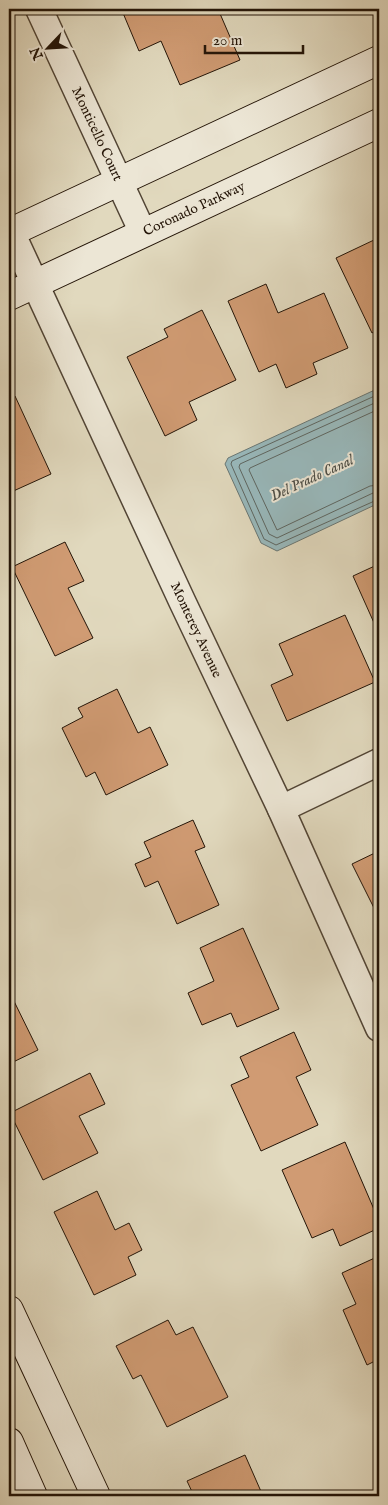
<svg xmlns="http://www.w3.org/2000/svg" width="388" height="1505" viewBox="0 0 388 1505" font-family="'IM FELL English',serif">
	<rect width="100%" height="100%" fill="#e1d9be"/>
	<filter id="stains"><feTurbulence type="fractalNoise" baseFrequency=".004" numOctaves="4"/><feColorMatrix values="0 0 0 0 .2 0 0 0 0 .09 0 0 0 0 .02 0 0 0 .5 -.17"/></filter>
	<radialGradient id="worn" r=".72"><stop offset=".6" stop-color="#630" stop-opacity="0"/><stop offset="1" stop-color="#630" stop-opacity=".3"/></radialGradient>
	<path fill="#98b8bb" stroke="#697673" d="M379,388V503L277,551L261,543L225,464L228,458Z"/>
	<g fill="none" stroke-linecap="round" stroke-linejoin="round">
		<g stroke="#5e6661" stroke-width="1">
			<path d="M379,394L232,461L231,464L264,539L276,545L379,499"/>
			<path d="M379,401L240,464L239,467L269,534L277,538L373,493L379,492"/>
			<path d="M379,409L250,468L249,470L277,530L370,486L379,485"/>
		</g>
	</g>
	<g fill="#d09b73" stroke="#231407">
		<path d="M132,9H218L240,60L180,85L161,41L139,51L123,13Z"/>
		<path d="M374,240L379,252V329L372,333L336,258Z"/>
		<path d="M266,284L278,313L324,293L348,348L313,363L317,374L286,388L276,364L259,372L228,301Z"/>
		<path d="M202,310L236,380L189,402L197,420L165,436L127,357L168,337L164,329Z"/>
		<path d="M15,396L51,474L9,493V399Z"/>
		<path d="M65,542L84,581L68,588L93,638L55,656L12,567Z"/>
		<path d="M379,564V634L353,576Z"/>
		<path d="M345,615L375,682L287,721L271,685L293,675L279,644Z"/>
		<path d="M117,689L138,733L150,727L168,765L106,795L95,772L86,777L62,728L83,717L78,708Z"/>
		<path d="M193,820L205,847L195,851L219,905L177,924L158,881L145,887L135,864L151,857L144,842Z"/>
		<path d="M379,851V915L378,916L352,864Z"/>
		<path d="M243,928L279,1009L237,1027L231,1013L202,1025L188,993L214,981L200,948Z"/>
		<path d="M9,991L38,1050L9,1064Z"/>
		<path d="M294,1032L311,1070L296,1077L318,1125L261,1151L231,1085L249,1077L240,1057Z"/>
		<path d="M90,1073L105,1104L79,1116L98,1153L43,1180L10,1113Z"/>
		<path d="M345,1142L379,1221V1228L340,1246L333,1229L312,1238L282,1170Z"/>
		<path d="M97,1191L115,1230L129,1223L142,1250L128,1257L136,1275L94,1295L54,1212Z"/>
		<path d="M379,1256V1359L367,1365L343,1310L356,1304L342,1273Z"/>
		<path d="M168,1320L176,1335L193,1327L228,1397L167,1427L141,1375L133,1379L116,1346Z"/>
		<path d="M245,1455L263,1496H194L187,1481Z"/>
	</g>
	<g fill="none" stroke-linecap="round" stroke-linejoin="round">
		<defs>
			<g id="street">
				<path d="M39,9L143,233"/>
				<path d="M11,232L182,601L281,809L379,1028"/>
				<path d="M281,809L379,762"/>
			</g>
			<g id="secondary">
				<path d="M9,233L379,60"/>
				<path d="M9,296L379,123"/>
				<path d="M9,1310L96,1496"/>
				<path d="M9,1442L33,1496"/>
			</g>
		</defs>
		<use href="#street" stroke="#524535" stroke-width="29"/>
		<use href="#secondary" stroke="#231407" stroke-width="30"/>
		<use href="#street" stroke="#ece6d5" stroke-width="26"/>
		<use href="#secondary" stroke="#ece6d5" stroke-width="28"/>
	</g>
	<g text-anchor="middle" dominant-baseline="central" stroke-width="4" stroke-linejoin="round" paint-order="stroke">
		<g font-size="14" fill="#231407" stroke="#ece6d5">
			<text transform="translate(97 134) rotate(65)">Monticello Court</text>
			<text transform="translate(194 209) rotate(-25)">Coronado Parkway</text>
			<text transform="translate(196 630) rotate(65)">Monterey Avenue</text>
		</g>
		<g font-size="15" font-style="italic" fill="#4c4d46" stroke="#ece6d5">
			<text transform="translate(312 478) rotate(-25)">Del Prado Canal</text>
		</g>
	</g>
	<rect width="388" height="1505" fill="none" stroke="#e1d9be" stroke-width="30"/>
	<rect x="10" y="10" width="368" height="1485" fill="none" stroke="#231407" stroke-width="2.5"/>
	<rect x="15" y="15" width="358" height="1475" fill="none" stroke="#231407"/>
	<g transform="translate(48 48) rotate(245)" stroke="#ece6d5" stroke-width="4" paint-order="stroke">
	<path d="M0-4L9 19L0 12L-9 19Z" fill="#231407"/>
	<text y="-8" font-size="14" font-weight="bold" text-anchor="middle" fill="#231407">N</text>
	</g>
	<path d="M205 45v8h98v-8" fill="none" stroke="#231407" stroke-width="2.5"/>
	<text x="213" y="45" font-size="15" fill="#231407" stroke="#ece6d5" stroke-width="4" paint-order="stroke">20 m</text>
	<rect width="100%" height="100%" filter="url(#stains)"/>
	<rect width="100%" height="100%" fill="url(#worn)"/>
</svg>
